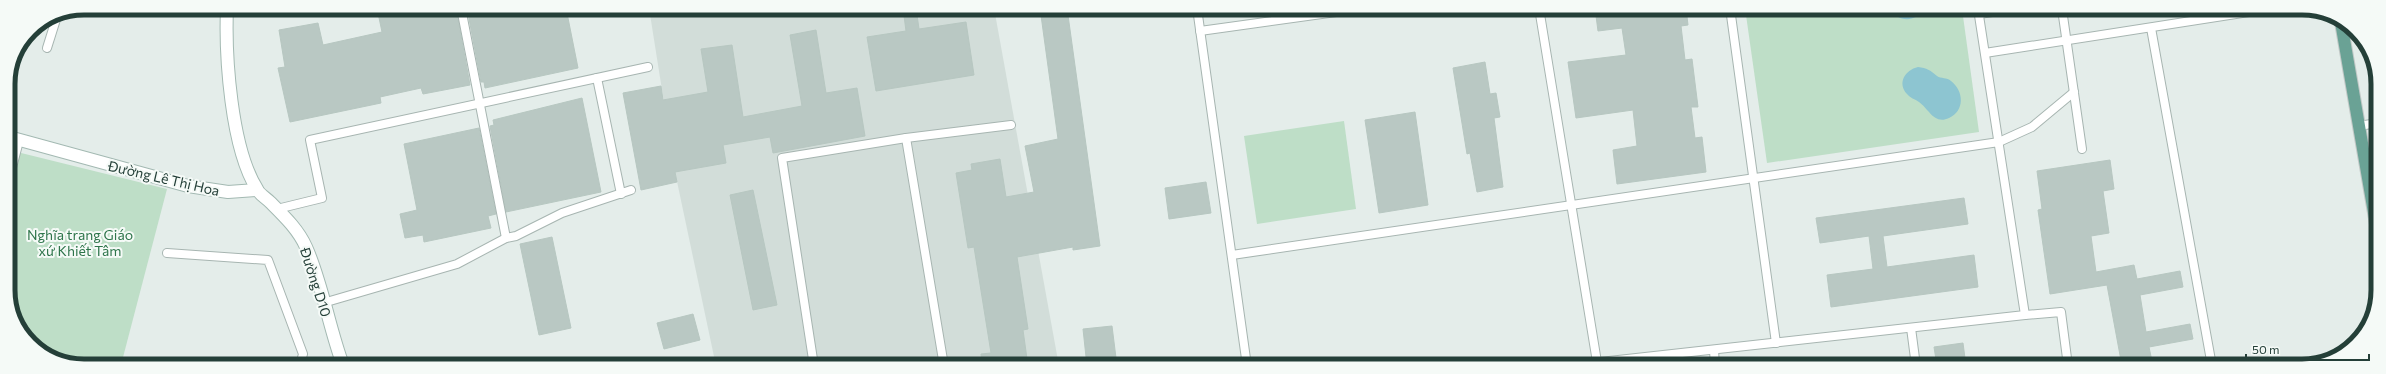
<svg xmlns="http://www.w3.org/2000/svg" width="2386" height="374" viewBox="0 0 2386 374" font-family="Commissioner,sans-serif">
	<rect width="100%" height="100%" fill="#e4edea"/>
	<path fill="#d2ddd9" d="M649,8H994L1059,366H716L675,172Z"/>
	<g fill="#bedec7">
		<path d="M1745,8L1962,9L1979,132L1767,163Z"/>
		<path d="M1344,121L1356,209L1257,224L1244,136Z"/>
		<path d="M9,150L167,189L121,365H74L34,347L11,310Z"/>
	</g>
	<g fill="#8dc5d1">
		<path d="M1889,9H1924C1915,23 1898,22 1889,9Z"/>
		<path d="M1918,67C1927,68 1930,70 1937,76C1941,79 1947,77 1951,81C1964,91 1965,111 1949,118C1934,125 1929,109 1919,102C1915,99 1910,98 1907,94C1897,83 1905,70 1918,67Z"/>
	</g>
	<g fill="#b9c8c3" stroke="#b7c7c1">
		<path d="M377,8H456L470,85L423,94L421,88L380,97L381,103L290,122L278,68L285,67L279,30L318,23L323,45L382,32Z"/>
		<path d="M467,8H566L578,68L485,88L484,82H481Z"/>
		<path d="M903,8H916L919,29L966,22L974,75L876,91L867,37L906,31Z"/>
		<path d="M1040,8H1067L1100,246L1073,250V247L1017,257L1028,329L1023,330L1028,366H982L981,354L991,353L974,247L968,248L956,173L972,170L971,164L1000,159L1006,197L1034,192L1025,146L1058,139Z"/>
		<path d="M1595,8H1686L1688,25L1681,26L1685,60L1692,59L1698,107H1691L1695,138L1702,137L1706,172L1617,184L1613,150L1637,146L1633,110L1576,118L1568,62L1626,55L1622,28L1598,31Z"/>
		<path d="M816,30L826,93L857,88L865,136L773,153L770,137L723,145L726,163L675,172L677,182L641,190L623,93L661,86L663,100L708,92L701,49L732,45L743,117L802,106L790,35Z"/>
		<path d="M1485,62L1490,94L1496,93L1500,117L1494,118L1503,187L1477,192L1470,153L1467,154L1453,68Z"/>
		<path d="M582,98L601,192L506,212L490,126L494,125L493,120Z"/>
		<path d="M1415,112L1428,205L1379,213L1365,120Z"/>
		<path d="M479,128L496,214L488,216L491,228L424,242L423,235L405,238L400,214L417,210L404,144Z"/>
		<path d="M2110,160L2114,189L2103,191L2109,233L2091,236L2096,272L2134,265L2137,279L2180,271L2183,287L2140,295L2146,332L2190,324L2193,339L2149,347L2153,366H2122L2107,285L2050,294L2038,210L2042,209L2037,171Z"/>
		<path d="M1206,182L1211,213L1169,219L1165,188Z"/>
		<path d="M753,190L777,305L753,310L730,195Z"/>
		<path d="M1964,198L1968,224L1883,236L1887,267L1974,255L1978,287L1831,307L1827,275L1873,269L1869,236L1820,243L1816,218Z"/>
		<path d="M552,237L571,328L539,335L520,244Z"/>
		<path d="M693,314L700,340L664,349L657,323Z"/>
		<path d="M1112,326L1117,366H1087L1083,329Z"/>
		<path d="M1963,343L1966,366H1937L1934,347Z"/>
	</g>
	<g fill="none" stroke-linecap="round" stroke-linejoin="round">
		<defs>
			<g id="lane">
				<path d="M461,8L506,238"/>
				<path d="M1197,8L1247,366"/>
				<path d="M1539,8L1597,362"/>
				<path d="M1730,8L1776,343"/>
				<path d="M2062,9L2082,149"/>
				<path d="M1979,14L2012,9"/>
				<path d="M2151,28L2212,366"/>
				<path d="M1200,31L1365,8"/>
				<path d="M47,48L58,13"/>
				<path d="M1985,53L2268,9"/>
				<path d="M597,78L621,194"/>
				<path d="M2359,126L2377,123"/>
				<path d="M906,138L944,366"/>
				<path d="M9,179L19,141"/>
				<path d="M277,209L322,198L310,140L648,67"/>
				<path d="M167,253L268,260L303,354L300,365"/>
				<path d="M1232,255L1999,142L2032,127L2074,92"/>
				<path d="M323,303L457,264L506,238L516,236L562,213L631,190"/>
				<path d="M2025,315L2061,312L2068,366"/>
				<path d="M1911,328L1916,366"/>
				<path d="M1714,350L1715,366"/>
				<path d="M814,366L782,158L906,138L1011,125"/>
				<path d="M1564,366L2025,315L1978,9"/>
			</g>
			<g id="secondary">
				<path d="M227,8C225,56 231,148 257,189C259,194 266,198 270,202C283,215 298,229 306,247C322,282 329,328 343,365"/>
				<path d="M9,137L188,186L228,192L257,190"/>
			</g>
			<path id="primary" d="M2341,22L2377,230"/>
		</defs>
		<use href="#lane" stroke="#a7b5b1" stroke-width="10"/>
		<use href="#secondary" stroke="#a3b9b2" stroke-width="14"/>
		<use href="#primary" stroke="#c2c9c7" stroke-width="14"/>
		<use href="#lane" stroke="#fff" stroke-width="8"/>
		<use href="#secondary" stroke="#fff" stroke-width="12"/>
		<use href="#primary" stroke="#6aa295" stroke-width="12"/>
	</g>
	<g text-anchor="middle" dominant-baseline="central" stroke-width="4" stroke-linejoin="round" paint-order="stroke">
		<g font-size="14" fill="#243f38" stroke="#f5faf7">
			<text transform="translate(164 178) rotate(13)">Đường Lê Thị Hoa</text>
			<text transform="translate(316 282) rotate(72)">Đường D10</text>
		</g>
		<g font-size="14" fill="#2e754b" stroke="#f5faf7">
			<text x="80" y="234">Nghĩa trang Giáo<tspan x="80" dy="16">xứ Khiết Tâm</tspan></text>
		</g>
	</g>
	<path d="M0 0H2386V374H0ZM84 15H2302A69 69 0 0 1 2371 84V290A69 69 0 0 1 2302 359H84A69 69 0 0 1 15 290V84A69 69 0 0 1 84 15Z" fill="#f5faf7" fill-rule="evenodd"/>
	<path fill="none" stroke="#243f38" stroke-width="5" d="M84 15H2302A69 69 0 0 1 2371 84V290A69 69 0 0 1 2302 359H84A69 69 0 0 1 15 290V84A69 69 0 0 1 84 15Z"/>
	<path d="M2246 354v6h123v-6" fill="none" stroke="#243f38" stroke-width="2"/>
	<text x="2252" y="354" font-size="12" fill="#243f38" stroke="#f5faf7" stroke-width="3" paint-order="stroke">50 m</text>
</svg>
